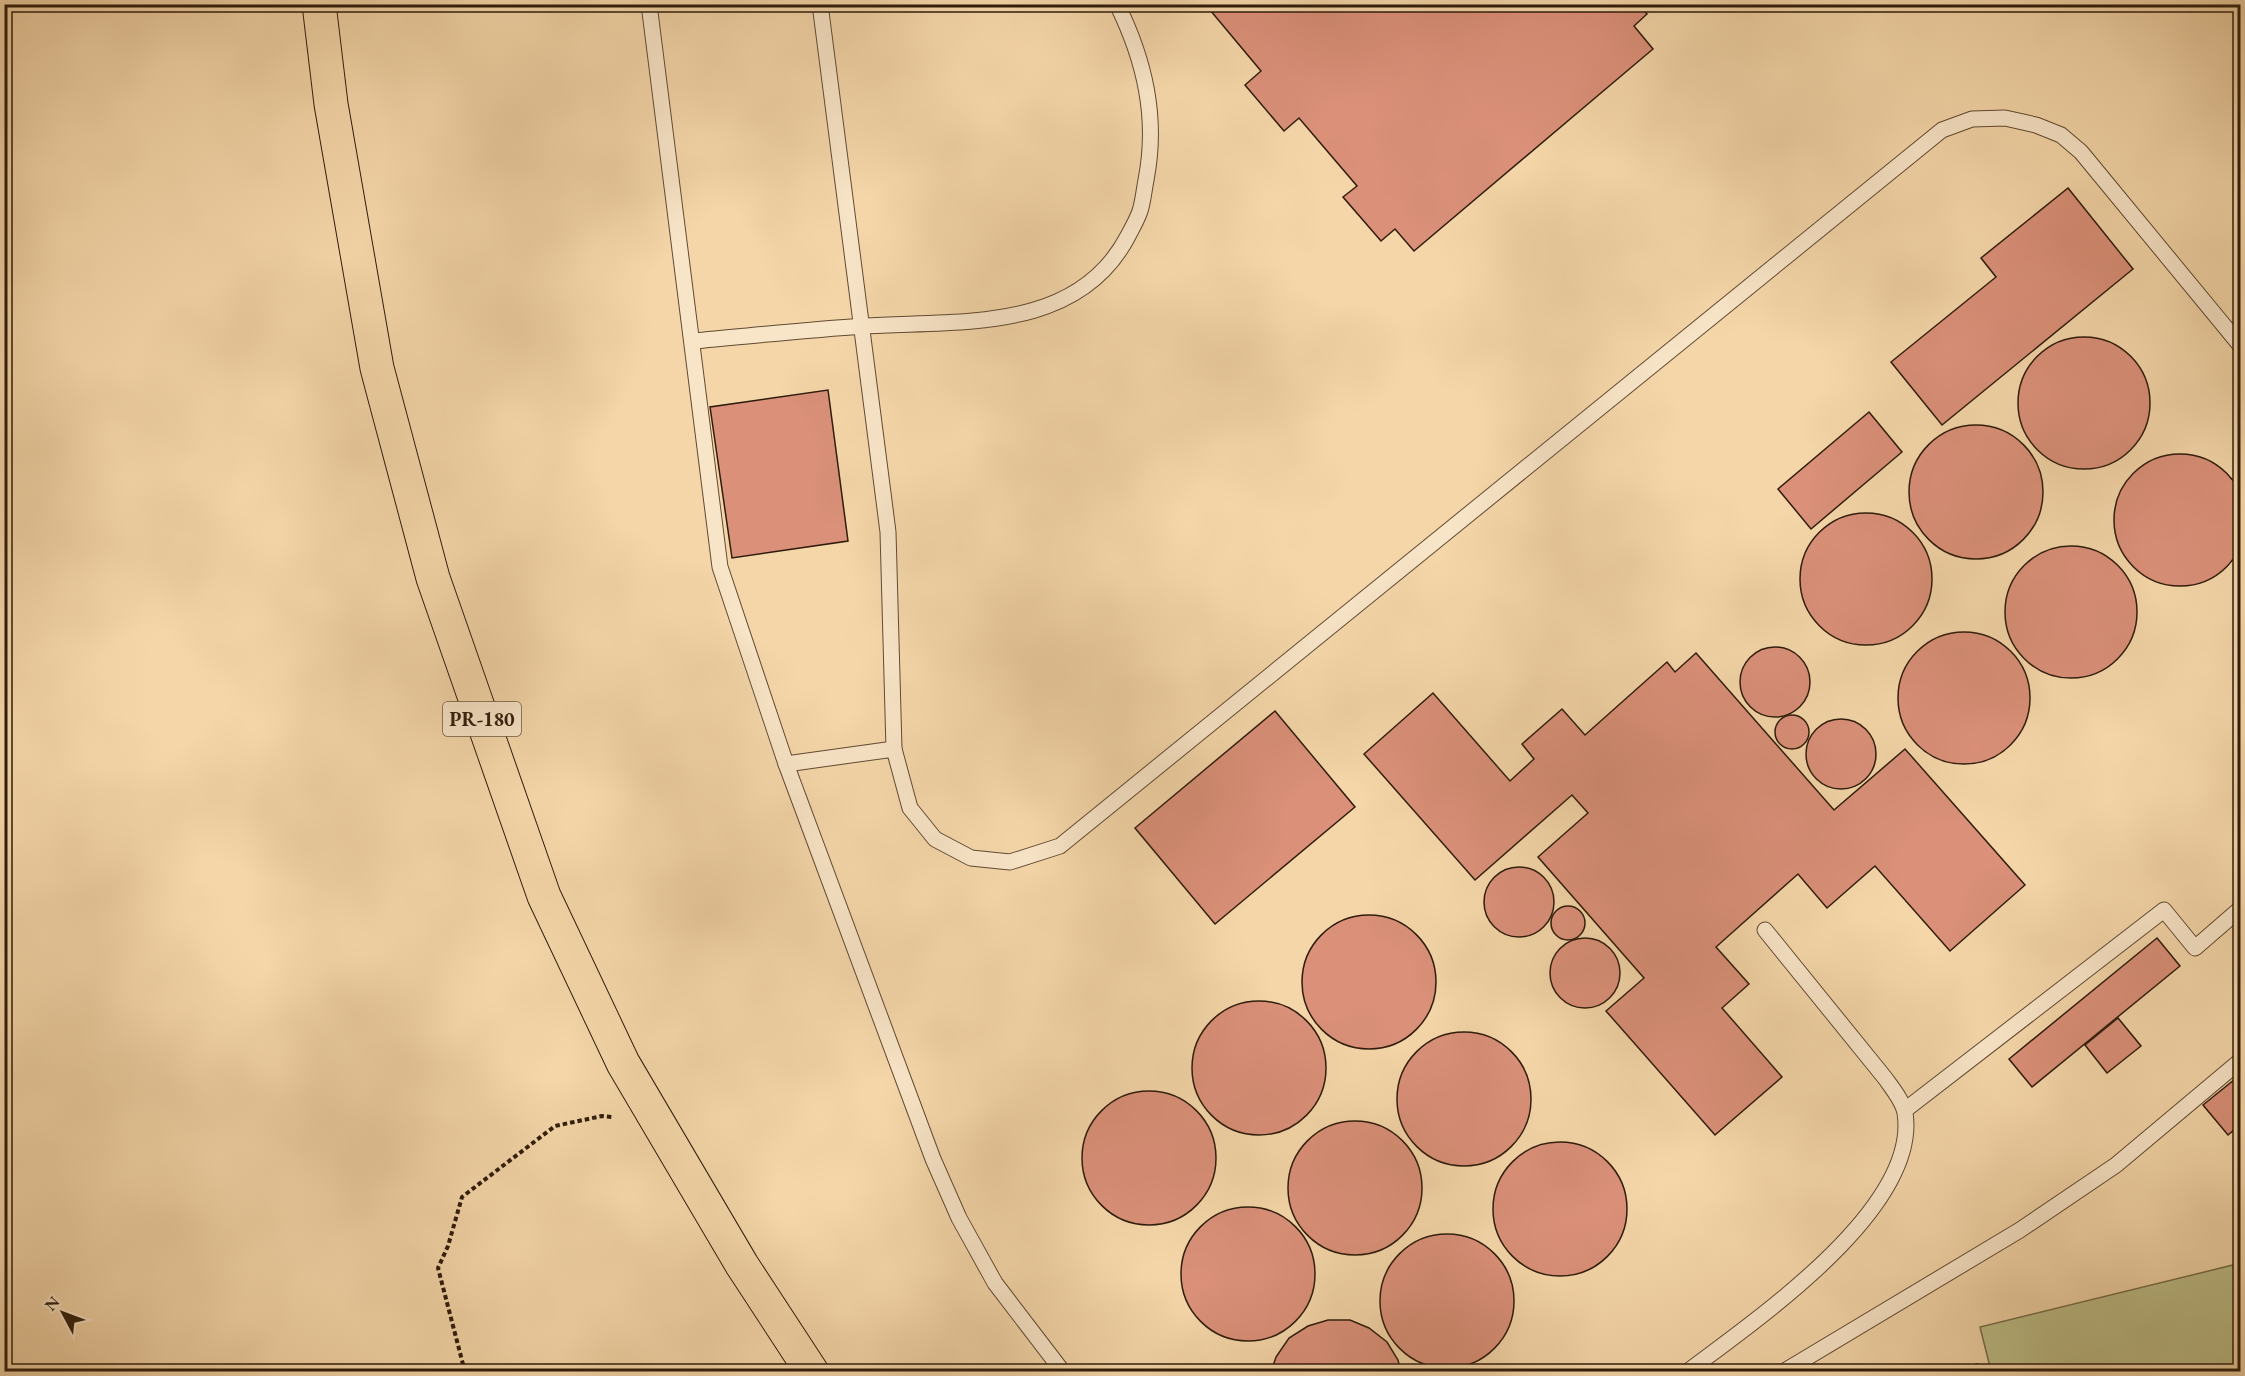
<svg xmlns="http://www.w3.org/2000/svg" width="2245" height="1376" viewBox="0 0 2245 1376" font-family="'EB Garamond',serif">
	<rect width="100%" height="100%" fill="#f4d6a9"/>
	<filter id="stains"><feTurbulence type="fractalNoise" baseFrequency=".00333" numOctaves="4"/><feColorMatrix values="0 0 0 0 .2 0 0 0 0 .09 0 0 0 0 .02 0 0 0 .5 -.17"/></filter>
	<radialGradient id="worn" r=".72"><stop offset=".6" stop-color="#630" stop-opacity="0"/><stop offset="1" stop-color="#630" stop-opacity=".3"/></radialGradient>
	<path fill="#bcbd87" stroke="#766c49" stroke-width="1.5" d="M2233,1265L2240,1296V1371H1991L1980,1327Z"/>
	<g fill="#da9079" stroke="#2f1c0b" stroke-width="1.5">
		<path d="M1205,4H1639L1647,14L1634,26L1653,49L1414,251L1395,229L1381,241L1343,197L1357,186L1299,118L1284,131L1245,85L1261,71Z"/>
		<path d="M2068,188L2133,269L1942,425L1891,362L1996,277L1981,258Z"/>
		<circle cx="2084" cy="403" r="66"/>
		<path d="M828,390L848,541L732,558L710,407Z"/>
		<path d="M1869,412L1902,452L1811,529L1778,489Z"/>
		<circle cx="1976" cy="492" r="67"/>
		<circle cx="2180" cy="520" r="66"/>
		<circle cx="1866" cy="579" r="66"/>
		<circle cx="2071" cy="612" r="66"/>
		<circle cx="1964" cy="698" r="66"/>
		<circle cx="1775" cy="682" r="35"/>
		<path d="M1696,653L1834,810L1905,749L2025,885L1950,951L1875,866L1827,908L1798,874L1716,947L1749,984L1722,1008L1782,1077L1715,1135L1606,1011L1644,978L1538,857L1588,813L1572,795L1475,880L1364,754L1433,693L1510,781L1534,759L1522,744L1562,709L1585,735L1667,662L1675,672Z"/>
		<path d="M1275,711L1355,807L1215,924L1135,828Z"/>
		<circle cx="1792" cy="732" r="17"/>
		<circle cx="1841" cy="754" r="35"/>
		<circle cx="1519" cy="902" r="35"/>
		<circle cx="1568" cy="923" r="17"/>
		<circle cx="1369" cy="982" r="67"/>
		<circle cx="1585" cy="973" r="35"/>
		<path d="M2157,938L2180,966L2032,1087L2009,1059Z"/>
		<circle cx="1259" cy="1068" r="67"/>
		<path d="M2118,1018L2141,1046L2107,1073L2085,1045Z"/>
		<circle cx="1464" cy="1099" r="67"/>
		<path d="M2240,1075V1125L2228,1135L2203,1105Z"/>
		<circle cx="1149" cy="1158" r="67"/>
		<circle cx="1355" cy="1188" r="67"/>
		<circle cx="1560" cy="1209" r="67"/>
		<circle cx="1248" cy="1274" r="67"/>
		<circle cx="1447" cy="1301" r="67"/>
		<path d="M1328,1320H1350L1369,1328L1387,1342L1398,1360L1401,1372H1271L1276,1357L1289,1338L1308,1326Z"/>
		<path d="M1977,1364L1979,1372H1944Z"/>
	</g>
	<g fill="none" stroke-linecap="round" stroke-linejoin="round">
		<defs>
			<g id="service">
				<path d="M649,4L720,567L786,764L933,1159L959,1218L995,1283L1063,1372"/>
				<path d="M820,4L888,532L894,749"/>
				<path d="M692,341C749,336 806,330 864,326C958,320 1077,334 1128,236C1132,228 1137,220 1140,211C1143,202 1144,190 1146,180C1158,118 1145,61 1117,4"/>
				<path d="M786,764L894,749L910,808L935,839L971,858L1010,862L1060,846L1942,130L1972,119L2005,118L2036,125L2061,135L2081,152L2240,345"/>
				<path d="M1905,1110L2164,910L2195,948L2240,909"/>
				<path d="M1687,1372C1754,1321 1920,1209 1905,1113C1903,1101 1892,1088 1885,1078L1765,930"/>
				<path d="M1783,1372L2020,1230L2116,1165L2240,1061"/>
			</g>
			<path id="primary" d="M319,4L331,104L377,368L433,578L544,896L623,1063L742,1265L812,1372"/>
		</defs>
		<use href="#service" stroke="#604a32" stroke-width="17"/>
		<use href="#primary" stroke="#2f1c0b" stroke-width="35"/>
		<path stroke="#2f1c0b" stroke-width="4" stroke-dasharray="4.5 3" stroke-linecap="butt" d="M465,1372L438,1268L448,1246L462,1197L555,1126L602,1116L612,1117"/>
		<use href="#service" stroke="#f8e4c7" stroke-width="15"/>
		<use href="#primary" stroke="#f4d6a9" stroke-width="33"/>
	</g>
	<g text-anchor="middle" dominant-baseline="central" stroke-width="4.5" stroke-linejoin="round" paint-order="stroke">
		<rect fill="#f8e4c7" stroke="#6b5843" stroke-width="1.5" x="443" y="702" width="78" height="34" rx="4.5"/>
		<g font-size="20" font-weight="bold" fill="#2f1c0b">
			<text x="482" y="719">PR-180</text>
		</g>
	</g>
	<rect width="2245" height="1376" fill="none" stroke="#f4d6a9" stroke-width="24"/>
	<rect x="6" y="6" width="2233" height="1364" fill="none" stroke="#2f1c0b" stroke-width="3"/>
	<rect x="12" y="12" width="2221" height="1352" fill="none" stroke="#2f1c0b" stroke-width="1.5"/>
	<g transform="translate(63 1313) rotate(311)" stroke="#f8e4c7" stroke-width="4.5" paint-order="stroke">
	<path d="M0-4.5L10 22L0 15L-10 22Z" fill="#2f1c0b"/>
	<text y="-9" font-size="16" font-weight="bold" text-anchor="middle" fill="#2f1c0b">N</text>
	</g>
	<rect width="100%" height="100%" filter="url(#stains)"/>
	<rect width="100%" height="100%" fill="url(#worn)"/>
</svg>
